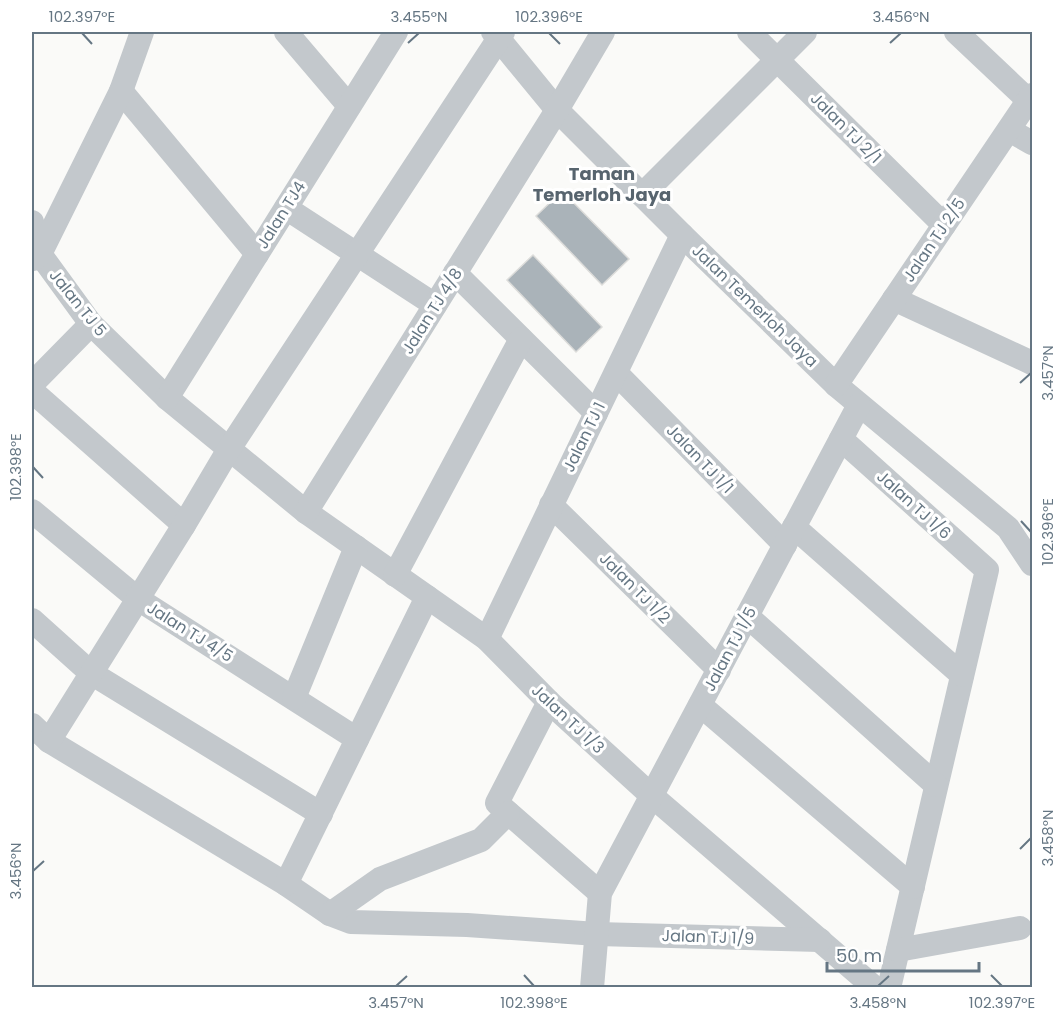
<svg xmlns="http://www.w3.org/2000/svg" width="1064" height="1019" viewBox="0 0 1064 1019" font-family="Poppins,sans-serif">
	<rect width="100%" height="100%" fill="#fafaf8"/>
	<g fill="#aab3b9" stroke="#dcdcda" stroke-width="1.5">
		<path d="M562,191L629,259L602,285L536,216Z"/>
		<path d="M533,255L602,327L576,352L507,280Z"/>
	</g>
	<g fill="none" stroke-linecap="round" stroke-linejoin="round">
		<g stroke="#c3c8cc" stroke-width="24">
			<path d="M286,32L349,106"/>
			<path d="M493,32L557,110L682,235L836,385L1008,528L1032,564"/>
			<path d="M749,32L944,225"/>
			<path d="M956,32L1029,101"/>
			<path d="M121,91L257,254"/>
			<path d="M1009,130L1032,143"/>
			<path d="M642,195L805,32"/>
			<path d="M286,208L435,305"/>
			<path d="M32,222L40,254L91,324L167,398L306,512L487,639L549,702L652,796L875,988"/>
			<path d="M34,259L40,254L121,91L142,32"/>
			<path d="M455,273L596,413"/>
			<path d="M894,299L1032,363"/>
			<path d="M616,373L785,545"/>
			<path d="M32,384L91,324"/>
			<path d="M836,385L1032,95"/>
			<path d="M32,391L184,525"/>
			<path d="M167,398L396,32"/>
			<path d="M841,439L987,570L889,988"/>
			<path d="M551,505L719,670"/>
			<path d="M32,511L138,599L357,739"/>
			<path d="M306,512L557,110L603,32"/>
			<path d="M794,527L962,675"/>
			<path d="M395,575L521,339"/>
			<path d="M747,616L936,785"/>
			<path d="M32,620L91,673L321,814"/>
			<path d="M487,639L682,235"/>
			<path d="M294,698L356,547"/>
			<path d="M549,702L497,803L600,893"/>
			<path d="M700,705L913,887"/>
			<path d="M32,725L49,741L286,884L330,914L351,922L467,925L597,934L820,940"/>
			<path d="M49,741L184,525L229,449L503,32"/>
			<path d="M286,884L427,597"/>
			<path d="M330,914L380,879L481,840L508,813"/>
			<path d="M898,950L1020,928"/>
			<path d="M592,988L600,893L859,405"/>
		</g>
	</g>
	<path fill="none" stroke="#657683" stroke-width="2" d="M82,33L92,44M549,33L560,44M408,43L419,33M890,43L901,33M1020,383L1031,373M33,467L43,478M1021,521L1031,532M1020,849L1031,838M33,871L44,861M524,975L534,986M991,975L1002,986M396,986L407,976M878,986L889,976"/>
	<g text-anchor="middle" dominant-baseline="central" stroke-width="6" stroke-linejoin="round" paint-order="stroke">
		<g font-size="16" fill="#657683" stroke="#fff">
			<text transform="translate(846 128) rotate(45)">Jalan TJ 2/1</text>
			<text transform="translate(281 215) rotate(-58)">Jalan TJ4</text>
			<text transform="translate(934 240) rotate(-56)">Jalan TJ 2/5</text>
			<text transform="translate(78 303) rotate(51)">Jalan TJ 5</text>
			<text transform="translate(755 306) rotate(44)">Jalan Temerloh Jaya</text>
			<text transform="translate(432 311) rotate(-58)">Jalan TJ 4/8</text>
			<text transform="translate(584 437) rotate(-64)">Jalan TJ 1</text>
			<text transform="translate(700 459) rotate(46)">Jalan TJ 1/1</text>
			<text transform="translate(914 505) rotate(42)">Jalan TJ 1/6</text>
			<text transform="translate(635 588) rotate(45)">Jalan TJ 1/2</text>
			<text transform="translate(190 632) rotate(32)">Jalan TJ 4/5</text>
			<text transform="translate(730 649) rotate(-62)">Jalan TJ 1/5</text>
			<text transform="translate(568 719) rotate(43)">Jalan TJ 1/3</text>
			<text transform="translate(708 937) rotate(2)">Jalan TJ 1/9</text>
		</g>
		<g font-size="18" font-weight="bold" fill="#57646e" stroke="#fff">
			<text x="602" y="173">Taman<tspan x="602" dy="21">Temerloh Jaya</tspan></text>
		</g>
	</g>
	<rect width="1064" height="1019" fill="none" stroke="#ffffff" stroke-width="66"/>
	<path d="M827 962v9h152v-9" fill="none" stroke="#657683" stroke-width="3"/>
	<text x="836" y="962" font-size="18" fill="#657683" stroke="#ffffff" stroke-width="4.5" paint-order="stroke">50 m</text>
	<rect x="33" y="33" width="998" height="953" fill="none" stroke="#657683" stroke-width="2"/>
	<g font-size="15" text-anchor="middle" fill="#657683">
		<text x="82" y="22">102.397°E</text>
		<text x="419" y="22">3.455°N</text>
		<text x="549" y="22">102.396°E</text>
		<text x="901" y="22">3.456°N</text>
		<text transform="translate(1048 373) rotate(-90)" y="5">3.457°N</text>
		<text transform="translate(16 467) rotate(-90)" y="5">102.398°E</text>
		<text transform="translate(1048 532) rotate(-90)" y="5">102.396°E</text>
		<text transform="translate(1048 838) rotate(-90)" y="5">3.458°N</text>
		<text transform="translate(16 871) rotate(-90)" y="5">3.456°N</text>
		<text x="396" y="1008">3.457°N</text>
		<text x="534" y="1008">102.398°E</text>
		<text x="878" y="1008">3.458°N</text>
		<text x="1002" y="1008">102.397°E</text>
	</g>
</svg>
